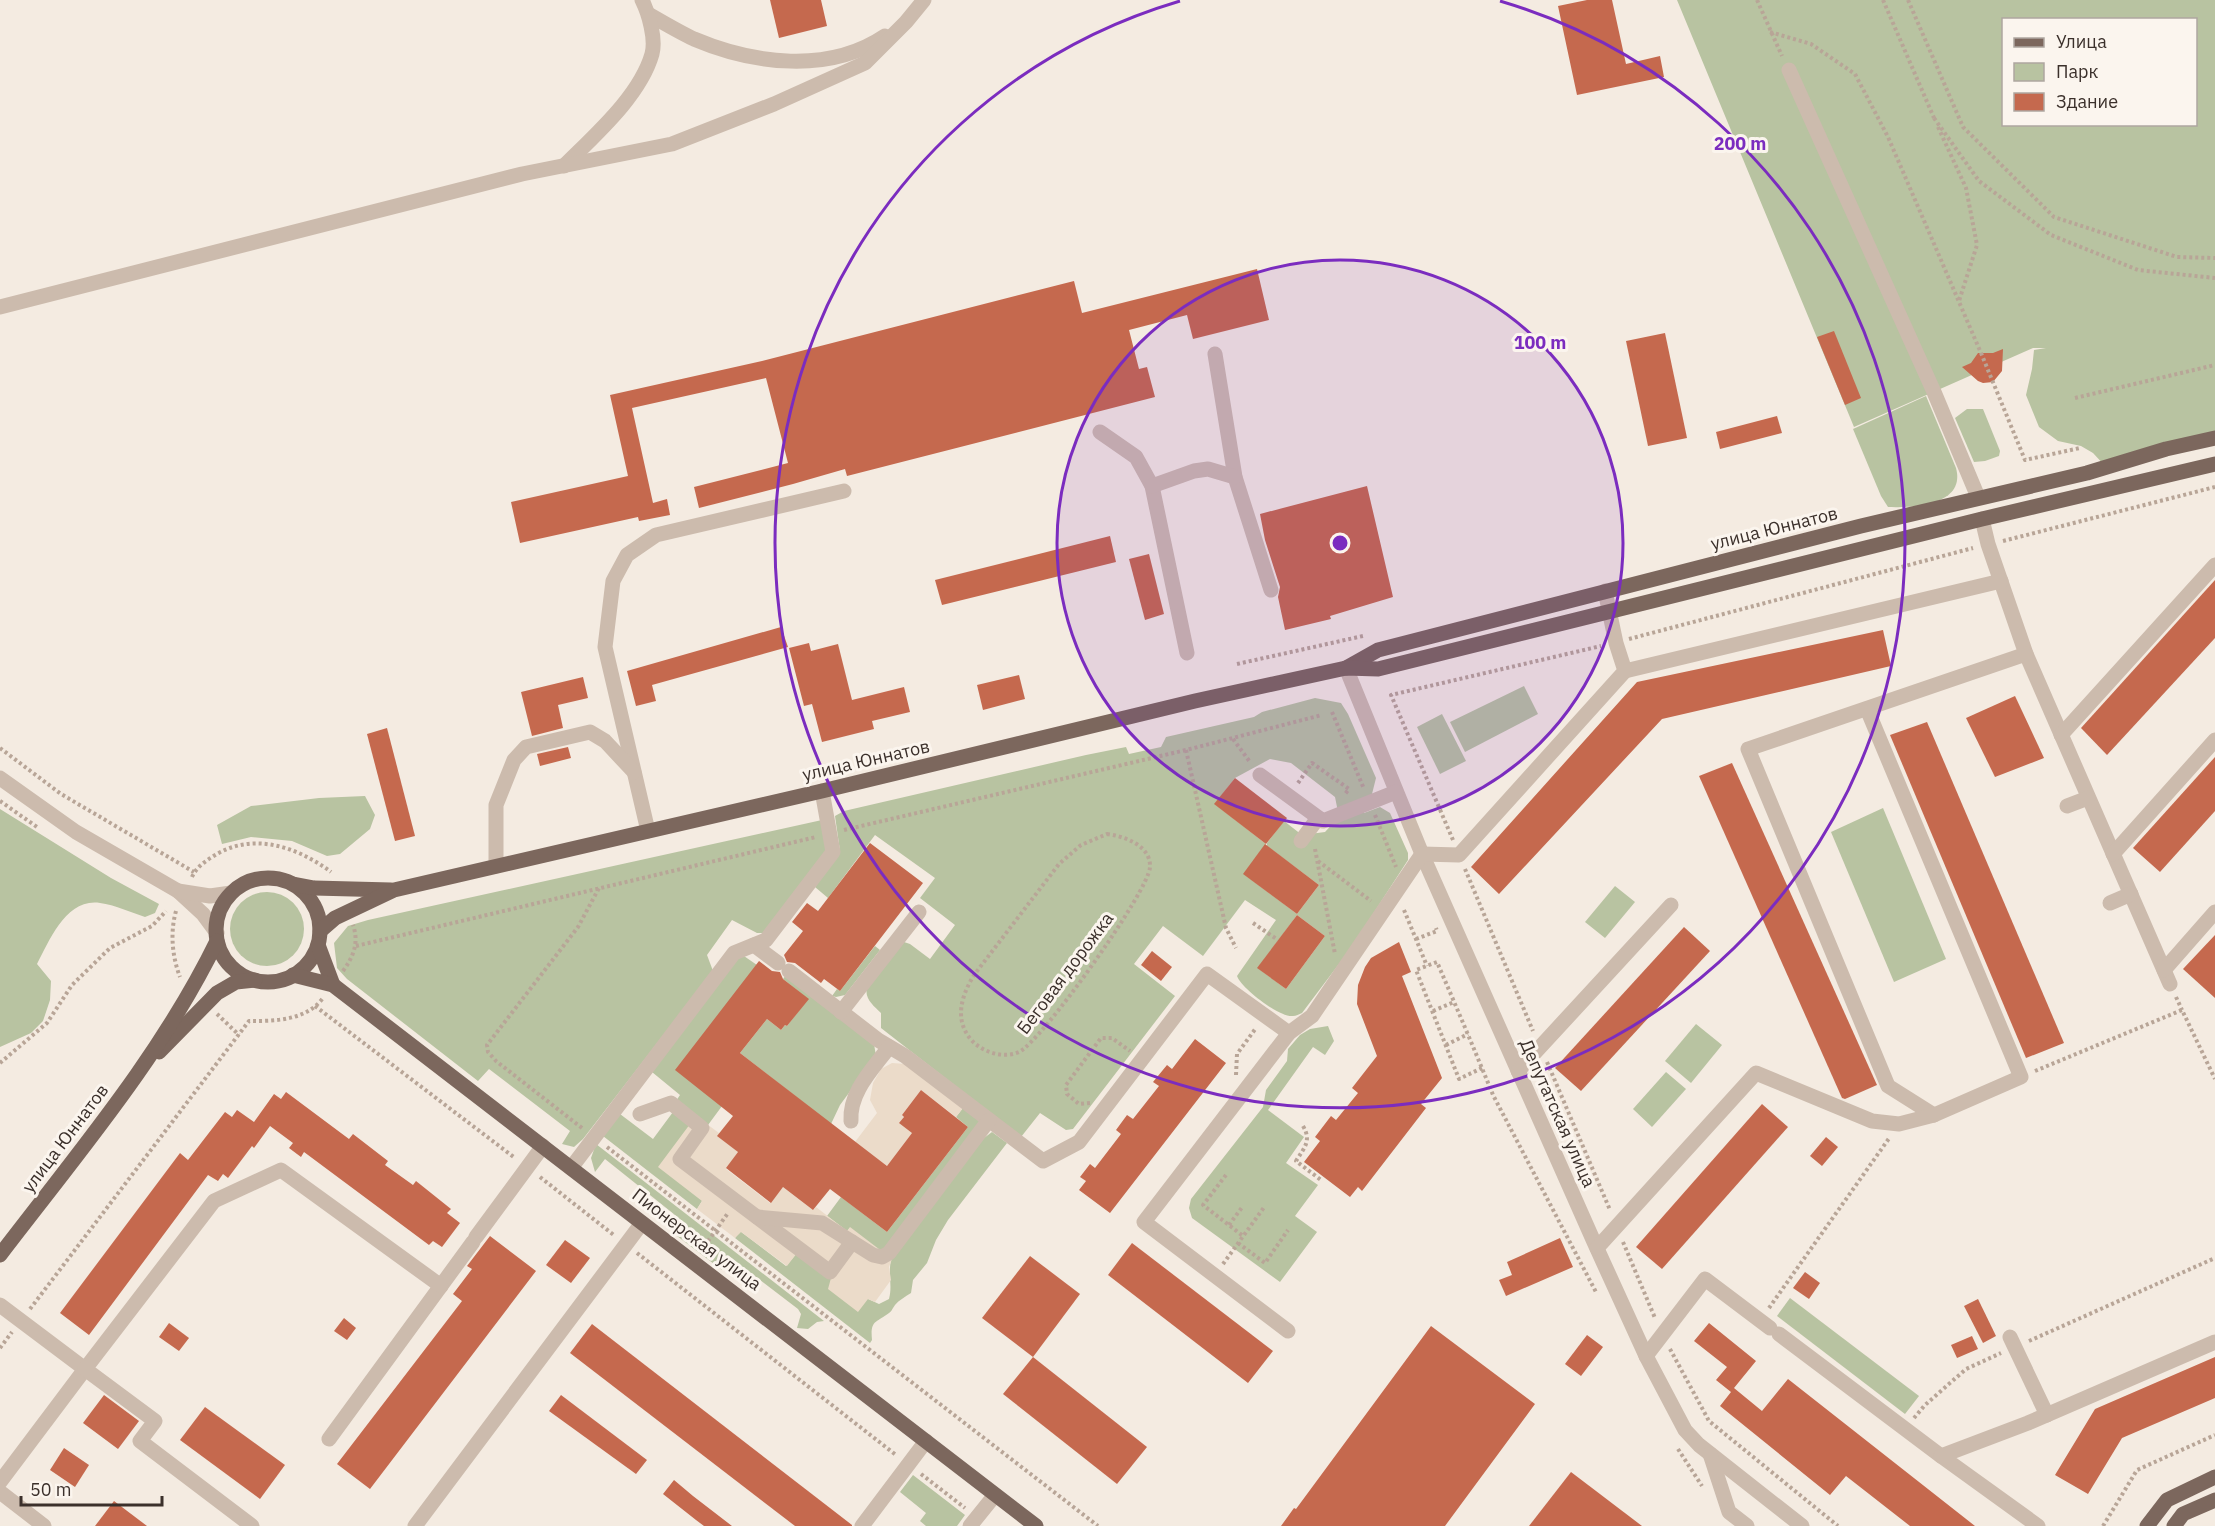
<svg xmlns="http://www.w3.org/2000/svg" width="2215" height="1526" viewBox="0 0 2215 1526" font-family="'IBM Plex Sans',sans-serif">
	<rect width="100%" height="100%" fill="#f4ebe1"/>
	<g fill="#b8c3a1" fill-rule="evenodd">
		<path d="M1677,0H2215V438L2106,467L2093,453L2081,446L2058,441L2039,427L2026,395L2032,369L2034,350L2046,348H2033L1854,427ZM2004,20H2196V124H2004Z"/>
		<path d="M1926,396L1956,468C1966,505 1914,508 1888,507L1881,496L1853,429Z"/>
		<path d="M1967,409H1983L2000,451L1999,456L1985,461L1974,462L1955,418Z"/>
		<path d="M1524,686L1538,714L1465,752L1450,722Z"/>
		<path d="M1315,698L1341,703L1348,714L1376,778L1372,794L1362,802L1364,813L1380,807L1390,813L1408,853V860L1351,948L1302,1013C1299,1014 1296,1016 1293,1016C1280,1018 1241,988 1237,976L1276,920L1245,900L1203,956L1163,926L1134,964L1175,996L1073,1129L1066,1130L1040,1113L1021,1137L881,1028V1013C874,1006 864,999 867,987L904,942L910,944L930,959L955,925L920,898L935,878L875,835L828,898L815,887L840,851L835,816L844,811L1086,755L1126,747L1129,754L1161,747L1166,737L1254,717L1262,712ZM1270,759L1291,763L1335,797L1339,817L1325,832L1302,835L1284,821L1267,843V846L1319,885L1297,914L1244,874L1266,844L1215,804L1235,778ZM1297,915L1325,936L1286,989L1258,968Z"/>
		<path d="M1442,714L1466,761L1440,774L1417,727Z"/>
		<path d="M365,796L375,815L370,829L340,854L327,856L292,841L251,837L222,844L217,825L251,806L319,798Z"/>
		<path d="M1883,808L1946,959L1894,982L1831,832Z"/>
		<path d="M0,809L111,878L159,904L155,913L145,917C130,912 115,905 100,903C66,898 50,940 37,964L51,981L50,1000L43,1021L31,1033L0,1047Z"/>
		<path d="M822,820L828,850L763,933H757L732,920L707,955L713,971L583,1139L574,1147L562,1144L570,1131L489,1069L478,1081L347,979L337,968L334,943L348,926L368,920Z"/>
		<path d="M1615,886L1635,902L1605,938L1585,922Z"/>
		<circle cx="267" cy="929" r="37"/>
		<path d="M875,946L880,950L845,995L836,997L832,996L837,989L840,991Z"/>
		<path d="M741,954L757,965L722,1106L708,1125L676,1101L680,1095L652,1072Z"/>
		<path d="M786,975L874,1044L876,1056L840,1105L831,1124L740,1053L767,1019L781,1030L785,1025L787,1026L808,999L783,979Z"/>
		<path d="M1696,1024L1722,1045L1691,1083L1665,1061Z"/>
		<path d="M1328,1026L1334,1041L1325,1055L1313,1047L1268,1110L1304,1137L1286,1163L1318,1185L1295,1216L1317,1232L1280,1282L1192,1218L1189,1208L1191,1199L1263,1107L1266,1090L1287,1061L1288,1049L1300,1035L1310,1029Z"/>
		<path d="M1666,1072L1686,1089L1652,1127L1633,1109Z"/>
		<path d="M963,1108L983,1122L887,1246L880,1251L850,1228L847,1231L827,1216L841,1197L887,1232L968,1127L956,1117Z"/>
		<path d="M673,1112L689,1125L702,1201L697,1209L603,1136L620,1114L653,1139Z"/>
		<path d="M992,1132L1007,1143L948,1220L936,1240L927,1263L913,1280L911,1293C905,1297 899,1300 895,1305C892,1309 892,1311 889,1313C876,1323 870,1320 872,1340L870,1343L735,1238L740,1231L786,1266L797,1253L868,1299L879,1304L889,1299C893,1284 887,1272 892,1257L984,1138Z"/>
		<path d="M596,1144L824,1321L817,1322L808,1329L797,1328L801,1314L798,1309L731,1258L722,1270L677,1236L685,1223L605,1159L595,1172L591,1158Z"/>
		<path d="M1790,1298L1919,1396L1905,1414L1777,1316Z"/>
		<path d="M913,1475L965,1515L957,1526H926L920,1521L926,1513L900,1492Z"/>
	</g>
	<g fill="#ebdbc9">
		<path d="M892,1063L906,1064L963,1108L956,1117L921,1090L902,1115L912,1133L887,1166L855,1142L877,1113L870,1100L873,1083L881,1069Z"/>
		<path d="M696,1116L719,1133L738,1152L726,1169L770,1203L783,1187L813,1210L816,1207L847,1231L850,1227L892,1259L889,1267L891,1280L875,1302L868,1299L858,1312L828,1289L831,1278L797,1253L787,1266L741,1232L735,1238L697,1209L702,1201L658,1167Z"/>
	</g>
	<g fill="#c5694e">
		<path d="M770,0H821L827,26L779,38Z"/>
		<path d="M1587,0H1612L1626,64L1660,56L1664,77L1577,95L1558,6Z"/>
		<path d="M1257,269L1269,320L1193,339L1187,315L1129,330L1139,369L1147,367L1155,397L847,476L845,469L793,484L699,508L694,487L788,463L766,378L632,408L653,503L667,499L670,515L639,521L638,517L520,543L511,502L628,476L610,395L762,361L1074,281L1082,313Z"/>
		<path d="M1834,331L1861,398L1845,405L1817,337Z"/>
		<path d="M1665,333L1687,438L1648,446L1626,341Z"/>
		<path d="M2003,349L2002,371L1993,382L1983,383L1978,381L1962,367L1971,363L1978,353H1993Z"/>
		<path d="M1777,416L1782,433L1720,449L1716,432Z"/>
		<path d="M1367,486L1393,597L1330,616L1331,619L1285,630L1278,597L1280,587L1265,540L1260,514Z"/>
		<path d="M1110,536L1116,562L942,605L935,580Z"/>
		<path d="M1149,554L1164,614L1145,620L1129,559Z"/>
		<path d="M2215,580V638L2107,755L2081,728Z"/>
		<path d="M781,627L788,647L652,685L656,701L636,706L627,671Z"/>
		<path d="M1883,630L1891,666L1662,719L1499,894L1471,867L1637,682Z"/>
		<path d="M809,643L811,651L838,644L852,700L904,687L910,712L872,721L874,729L822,742L812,704L804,706L789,648Z"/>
		<path d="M1019,675L1025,699L983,710L977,685Z"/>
		<path d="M583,677L588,698L558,705L563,728L532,736L521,692Z"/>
		<path d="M2015,696L2044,758L1995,777L1966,718Z"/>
		<path d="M1927,722L2064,1043L2026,1058L1890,735Z"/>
		<path d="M387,728L415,836L395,841L367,734Z"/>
		<path d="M568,747L571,758L540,766L537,754Z"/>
		<path d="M2215,757V811L2160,872L2133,848Z"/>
		<path d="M1732,763L1877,1085L1845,1099L1842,1098L1699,776Z"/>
		<path d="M1235,778L1287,818L1266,844L1214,804Z"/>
		<path d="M870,843L923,883L840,991L824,979L821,983L795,963L787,962L784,955L803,931L792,922L807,903L818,911Z"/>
		<path d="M1265,844L1319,885L1297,914L1243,874Z"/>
		<path d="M1297,915L1325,936L1286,989L1257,968Z"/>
		<path d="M1684,927L1710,951L1581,1091L1555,1068Z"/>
		<path d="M2215,935V998L2183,969Z"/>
		<path d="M1399,942L1411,972L1402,976L1442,1078L1421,1104L1426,1108L1362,1191L1358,1187L1350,1197L1304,1162L1320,1141L1315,1137L1331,1116L1336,1120L1358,1093L1352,1088L1377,1056L1357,1004L1358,985L1365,967L1371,958Z"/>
		<path d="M1152,951L1172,967L1161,981L1141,965Z"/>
		<path d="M759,961L772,971L780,972L783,979L809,999L787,1026L785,1025L781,1030L767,1019L740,1053L887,1166L912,1133L899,1123L904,1117L902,1115L921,1090L968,1127L887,1232L830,1189L813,1210L783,1187L771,1203L726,1168L738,1152L717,1136L733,1116L675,1070Z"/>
		<path d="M1195,1039L1226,1063L1110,1213L1079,1190L1086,1181L1080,1177L1090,1164L1095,1168L1121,1134L1116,1130L1127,1115L1133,1119L1159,1086L1153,1082L1167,1065L1172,1069Z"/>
		<path d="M286,1092L349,1139L353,1134L388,1161L385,1165L413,1185L416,1181L451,1209L447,1213L460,1223L442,1247L433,1241L429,1245L304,1152L301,1157L289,1148L293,1143L270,1126L254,1148L252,1146L228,1178L223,1174L218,1181L208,1175L89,1335L60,1313L180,1153L188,1160L225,1112L232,1117L237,1110L254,1122L274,1094L281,1099Z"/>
		<path d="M1762,1104L1788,1127L1662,1269L1636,1247Z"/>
		<path d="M1826,1137L1838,1147L1822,1166L1810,1156Z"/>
		<path d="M490,1236L536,1271L370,1489L337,1464L462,1301L453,1294L472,1269L467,1266Z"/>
		<path d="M1560,1238L1573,1267L1506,1296L1499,1280L1512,1275L1507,1262Z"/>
		<path d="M565,1240L590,1258L571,1283L546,1265Z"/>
		<path d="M1132,1243L1273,1351L1248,1383L1108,1275Z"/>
		<path d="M1030,1256L1080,1294L1033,1357L982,1318Z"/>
		<path d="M1805,1272L1820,1283L1809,1299L1793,1288Z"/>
		<path d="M1978,1299L1996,1336L1983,1343L1964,1306Z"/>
		<path d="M344,1318L356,1328L347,1340L334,1331Z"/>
		<path d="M169,1323L189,1338L179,1351L159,1337Z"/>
		<path d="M1709,1323L1756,1361L1734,1388L1762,1411L1788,1379L1975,1526H1910L1846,1476L1830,1495L1720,1406L1731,1392L1716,1380L1727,1367L1694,1341Z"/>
		<path d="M592,1324L852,1525V1526H795L570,1353Z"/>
		<path d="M1431,1326L1535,1404L1445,1526H1281L1294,1508L1296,1509Z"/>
		<path d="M1587,1335L1603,1347L1581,1376L1565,1364Z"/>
		<path d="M1972,1336L1978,1349L1957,1358L1951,1345Z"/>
		<path d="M1033,1357L1147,1447L1117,1484L1003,1394Z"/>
		<path d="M2215,1357V1398L2122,1438L2088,1494L2055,1475L2095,1409Z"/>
		<path d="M104,1395L139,1421L118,1449L83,1423Z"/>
		<path d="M561,1395L647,1460L636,1474L549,1411Z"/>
		<path d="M205,1407L285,1465L260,1499L180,1440Z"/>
		<path d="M64,1448L89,1465L75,1487L50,1470Z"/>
		<path d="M1571,1472L1642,1526H1529Z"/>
		<path d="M674,1480L693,1496L732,1526H704L696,1520L663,1494Z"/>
		<path d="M114,1501L147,1526H95Z"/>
	</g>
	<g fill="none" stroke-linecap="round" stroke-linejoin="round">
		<g stroke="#b8a597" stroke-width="4" stroke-dasharray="3 3" stroke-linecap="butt">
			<path d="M1757,0L1782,56"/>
			<path d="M1883,0L1934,118"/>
			<path d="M1908,0L1963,127L2054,217L2177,257L2215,258"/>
			<path d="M1770,32L1811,44L1855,74L1888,137L1981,353L2025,460L2080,448"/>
			<path d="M1934,118L1979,181L2051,235L2138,270L2215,278"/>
			<path d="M1938,127L1966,188L1977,245L1959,301"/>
			<path d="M2075,398L2215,365"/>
			<path d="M2003,541L2215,487"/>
			<path d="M1629,639L1973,548"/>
			<path d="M1237,664L1363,636"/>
			<path d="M1332,712L1364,789"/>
			<path d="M1233,739L1250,762"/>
			<path d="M0,748L61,794L194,872"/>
			<path d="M1186,750L1226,928L1236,948"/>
			<path d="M1298,783L1312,763L1349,789L1345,794"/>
			<path d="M0,801L37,827"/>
			<path d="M1375,815L1396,867"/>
			<path d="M844,830L1186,750L1322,715"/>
			<path d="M1107,834C1123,836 1151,845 1150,867C1149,891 1042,1041 1019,1052C1001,1060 976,1050 967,1034C955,1015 963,993 974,975L1059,864L1081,845Z"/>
			<path d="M1453,840L1391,695L1601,646"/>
			<path d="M1315,849L1335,954"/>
			<path d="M1318,861L1371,901"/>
			<path d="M1465,869L1533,1031"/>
			<path d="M192,877C196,868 204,862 212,857C251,831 296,846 331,872"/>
			<path d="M1404,910L1427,966"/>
			<path d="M176,911C170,932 172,956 180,977"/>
			<path d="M1253,923L1278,940"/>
			<path d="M1416,939L1437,931L1436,928"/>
			<path d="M356,946L816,837"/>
			<path d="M343,971C354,956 359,942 353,925"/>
			<path d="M2176,997L2182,1010"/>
			<path d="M315,1006L515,1158"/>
			<path d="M1433,1011L1454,1002"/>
			<path d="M217,1014L239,1035"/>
			<path d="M1446,1045L1468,1034"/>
			<path d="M1547,1062L1610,1210"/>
			<path d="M0,1063L47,1023L72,985L110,948L152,926L166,911"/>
			<path d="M1482,1068L1459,1079L1416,970L1437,962C1456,1006 1475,1051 1493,1095L1597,1294"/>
			<path d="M2035,1071L2182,1010L2215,1079"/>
			<path d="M1236,1075L1237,1054L1256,1028"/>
			<path d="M1090,1103L1079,1104L1067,1094L1066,1085L1101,1038H1112L1130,1051"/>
			<path d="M1303,1126C1312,1141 1304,1148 1296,1161L1321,1180"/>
			<path d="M582,1128L496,1061L488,1052L487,1045L578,927L599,888"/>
			<path d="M607,1147L1098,1526"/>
			<path d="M1226,1175L1203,1205L1243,1236"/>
			<path d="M540,1177L615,1236"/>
			<path d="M1229,1225L1243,1206"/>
			<path d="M1623,1242L1655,1318"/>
			<path d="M1238,1243L1265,1263L1288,1230"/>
			<path d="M701,1251L728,1213"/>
			<path d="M637,1253L896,1455"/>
			<path d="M1223,1264L1265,1206"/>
			<path d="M1769,1308L1890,1137"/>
			<path d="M30,1309L249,1021C274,1021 306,1021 323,998"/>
			<path d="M2029,1341L2215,1258"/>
			<path d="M0,1348L12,1332"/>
			<path d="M1670,1349L1709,1421L1838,1526"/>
			<path d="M1914,1418L1925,1405L1966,1369L2001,1353"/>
			<path d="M1678,1449L1702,1486"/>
			<path d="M921,1474L965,1508"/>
			<path d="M2103,1526L2137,1470L2215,1435"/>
		</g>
		<g stroke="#ccbbad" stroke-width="15">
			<path d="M650,15C664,23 679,32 694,39C753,64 829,74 885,36"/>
			<path d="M1789,70L1934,392L1978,497"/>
			<path d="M564,166C595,135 640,96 652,54C656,39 649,14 642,0"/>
			<path d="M0,307L522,174L672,144L774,104L865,63L906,22L924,0"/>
			<path d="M1215,354L1235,477L1271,590"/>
			<path d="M1100,432L1136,457L1152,486L1187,653"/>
			<path d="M1152,486L1194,471L1208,469L1235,477"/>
			<path d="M1982,519L1988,544L2026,654L2170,984"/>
			<path d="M1346,668L1422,854L1594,1242L1646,1356L1685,1430L1699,1445L1802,1526"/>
			<path d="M1625,671L2001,581"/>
			<path d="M2061,735L2215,565"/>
			<path d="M1260,775L1323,821L1396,792"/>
			<path d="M0,778L76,832L178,891L203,914L217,933"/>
			<path d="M2067,806L2088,798"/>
			<path d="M648,831L605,647L613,581L627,555L656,535L844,491"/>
			<path d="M1301,841L1318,818"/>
			<path d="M2113,854L2215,740"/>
			<path d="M496,866V805L514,760L526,747L590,732L605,741L634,772"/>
			<path d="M178,891L210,896L231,893"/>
			<path d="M2110,903L2131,894"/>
			<path d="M754,945L778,963"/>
			<path d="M2164,970L2215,912"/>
			<path d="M789,971L878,1040L905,1056L1043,1161L1079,1142L1207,974L1289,1033"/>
			<path d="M841,1012L919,912"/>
			<path d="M1518,1071L1671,905"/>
			<path d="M640,1114L671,1103L702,1128L680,1159L830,1272L852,1242"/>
			<path d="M1934,1115L1888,1086L1748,749L2026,654"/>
			<path d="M851,1121C849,1092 873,1069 889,1047"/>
			<path d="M571,1168L734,953L766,940L833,852L822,791"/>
			<path d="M757,1217L822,1223L873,1255L882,1257L889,1253L989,1120"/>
			<path d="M476,1237L543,1146"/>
			<path d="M1597,1248L1756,1073L1872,1121L1899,1124L1934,1115L2021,1077L1867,709"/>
			<path d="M0,1305L85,1369L0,1482"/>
			<path d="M1288,1331L1144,1222L1289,1033L1312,1016L1422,854L1459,855L1625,671L1616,643L1605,591"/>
			<path d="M1779,1334L1941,1456"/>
			<path d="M2010,1337L2047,1415"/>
			<path d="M1646,1356L1705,1279L1770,1328"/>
			<path d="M329,1439L473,1242"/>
			<path d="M1710,1454L1729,1512L1747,1526"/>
			<path d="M0,1492L44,1526"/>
			<path d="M252,1526L140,1441L155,1421L85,1369L214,1201L281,1170L441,1286"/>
			<path d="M415,1526L642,1223"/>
			<path d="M862,1526L926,1441"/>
			<path d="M970,1526L995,1495"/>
			<path d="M2038,1526L1941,1456L2028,1423L2215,1342"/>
		</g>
		<g stroke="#7c675d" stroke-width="15">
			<path d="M1346,668L1378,650L1861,526L2087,473L2166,449L2215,438"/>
			<circle cx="268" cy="930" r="52"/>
			<path d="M293,884L314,888L391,890"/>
			<path d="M320,931L335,918L394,890L822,791L1195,701L1346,668L1378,669L1982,519L2215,464"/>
			<path d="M318,945L333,985"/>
			<path d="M293,975L333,985L1036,1526"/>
			<path d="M159,1052L217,993L236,982L255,980"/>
			<path d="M0,1255C77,1154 161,1056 217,941"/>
			<path d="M2147,1526L2167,1500L2215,1477"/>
			<path d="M2174,1526L2183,1514L2215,1500"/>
		</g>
	</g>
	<circle cx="1340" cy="543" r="283" fill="#7b2cbf" fill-opacity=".12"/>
	<g fill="none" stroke="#7b2cbf" stroke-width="3">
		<circle cx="1340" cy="543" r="283"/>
		<path d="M1500 1A565 565 0 1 1 1180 1"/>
	</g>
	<g text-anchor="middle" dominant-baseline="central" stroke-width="6" stroke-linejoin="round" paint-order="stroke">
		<g font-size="18" fill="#3b302b" stroke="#fbf5ee">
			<text transform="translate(1774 528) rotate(-14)">улица Юннатов</text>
			<text transform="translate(866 760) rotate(-13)">улица Юннатов</text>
			<text transform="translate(1065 973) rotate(-53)">Беговая дорожка</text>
			<text transform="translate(1558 1113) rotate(66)">Депутатская улица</text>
			<text transform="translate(65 1138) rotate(-53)">улица Юннатов</text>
			<text transform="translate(697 1239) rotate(37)">Пионерская улица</text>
		</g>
	</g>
	<circle cx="1340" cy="543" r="9" fill="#7b2cbf" stroke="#fbf5ee" stroke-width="3"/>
	<g font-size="18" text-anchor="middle" font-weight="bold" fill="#7b2cbf" stroke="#fbf5ee" stroke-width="6" stroke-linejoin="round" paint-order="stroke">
		<text x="1740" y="150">200 m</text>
		<text x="1540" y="349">100 m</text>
	</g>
	<rect x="2002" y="18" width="195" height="108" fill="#fbf5ee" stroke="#aea6a0" stroke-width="1.5"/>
	<rect x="2014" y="38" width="30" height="9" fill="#7c675d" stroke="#aea6a0" stroke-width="1.5"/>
	<text x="2056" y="48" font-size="18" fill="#3b302b">Улица</text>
	<rect x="2014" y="63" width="30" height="18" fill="#b8c3a1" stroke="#aea6a0" stroke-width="1.5"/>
	<text x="2056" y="78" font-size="18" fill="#3b302b">Парк</text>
	<rect x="2014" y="93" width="30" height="18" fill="#c5694e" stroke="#aea6a0" stroke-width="1.5"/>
	<text x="2056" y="108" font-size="18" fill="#3b302b">Здание</text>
	<path d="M21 1496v9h141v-9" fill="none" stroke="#3b302b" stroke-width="3"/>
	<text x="30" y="1496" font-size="18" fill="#3b302b" stroke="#fbf5ee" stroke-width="4.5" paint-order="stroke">50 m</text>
</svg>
